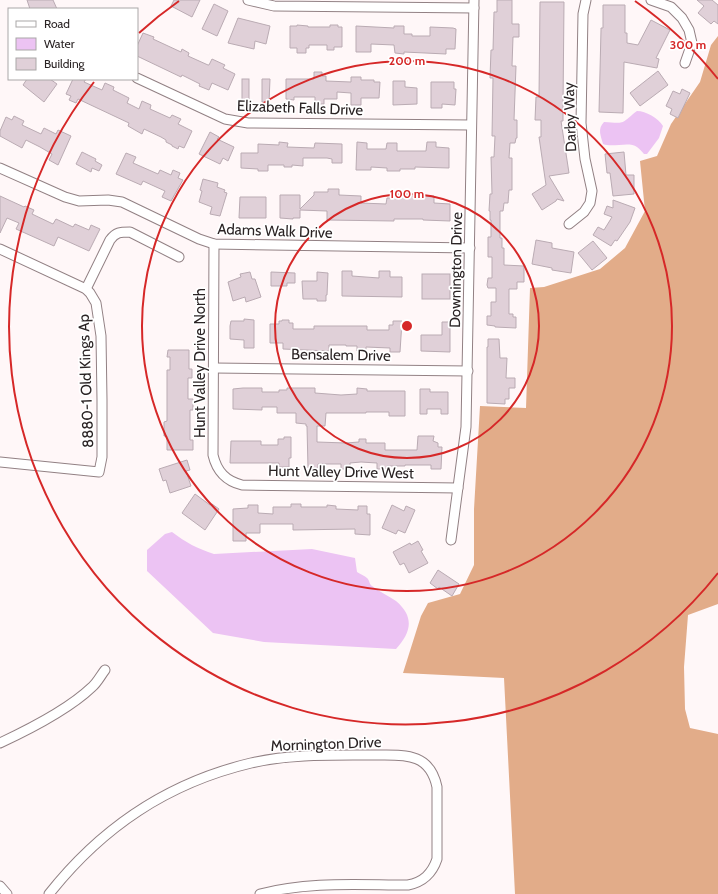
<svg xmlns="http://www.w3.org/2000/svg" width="718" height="894" viewBox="0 0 718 894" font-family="Cabin,sans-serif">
	<rect width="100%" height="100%" fill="#fff7f8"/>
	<path fill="#e2ac89" d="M718,36V604L688,615L684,667L685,709L690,728L718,734V894H515L504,678L403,673L421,616L428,603L460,594L474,565V509L480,406L526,408L530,288L544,287L600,269L625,248L645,211L640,161L657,156L671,124L700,82L711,45Z"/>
	<g fill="#ecc3f3">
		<path d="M637,111C646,111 658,118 663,126L659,138L647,154H644C642,152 640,149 637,147C629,141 613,148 603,144C601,136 597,129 604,122C627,124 621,123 637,111Z"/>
		<path d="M172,532C185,542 198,549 214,554L312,549L355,558L357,572C360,574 365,576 367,578C370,581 369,584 372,586C380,592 389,596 396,601C415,617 411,633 396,649L264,642L213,633L147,571V550L165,534Z"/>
	</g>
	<g fill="#e0d0d8" stroke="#baabb3">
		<path d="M27,0H53L57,9H30Z"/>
		<path d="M174,0H200L192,17L171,6Z"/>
		<path d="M497,0H512V24H519V37H513L512,66H516L514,120H517V138H516L515,143H510L509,158H512V190H509L508,203H504L503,211H500V238H502V248H504V265L524,266V282H517V289H509V314H513V317H516V328L495,327V326L487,325V316H491V302H496V288H488L487,285L488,278H492V257H488V237H491V220H490V211H489L490,194H492L491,157H494L495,136H492L493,78H490L491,50H493L494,12H497Z"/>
		<path d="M697,0H712L718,5V24L714,21L711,24L698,13L704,6Z"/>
		<path d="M540,2H564L563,106V121H561L569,173L549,176L564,201L557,199L556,201L542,210L532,194L546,185L539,137H541V120H535L536,97H539Z"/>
		<path d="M214,4L228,11L217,36L202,29Z"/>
		<path d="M603,5H625V33H627V43L638,45L651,20L670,30L656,58L659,59L657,68L624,62L623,113L599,112L601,30V28H603Z"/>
		<path d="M238,18L270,26L266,44L255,41L254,49L228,43Z"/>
		<path d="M297,25L308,26V27H330V25H338V27H342V47H334V50H327V45H309V48H306V53H297V48H290V26H297Z"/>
		<path d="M356,26L394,28V26H404V34H412V36H430V27L453,28L456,29L455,49H446V54L404,52V54L395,53L394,45L371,44V52H356Z"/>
		<path d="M143,33L154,37L153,39L181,52L182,49L189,53L188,56L208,65H209L212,59L225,65L223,68L235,74L228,90L212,83L209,90L199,86L200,84L182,75L181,77L137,56V46Z"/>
		<path d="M658,71L668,85L640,106L630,93Z"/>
		<path d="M314,72H322V76H326V81L351,82V77H361V80H374V82H380L379,98H361V105H351V93L337,92V99H324V104H315V97H294V100L286,99V79H314Z"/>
		<path d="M27,79H50L57,84L44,102L23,85Z"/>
		<path d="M73,79H86L84,82L102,90L105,83L114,87L113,90L129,98L127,103L139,109L142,101L151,105L150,109L170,118L172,115L181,119L178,124L192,131L184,148L179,146L178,149L172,146V145L166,142V140L161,137L144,129L142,134L128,126L129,123L78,99L76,103L69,100L71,96L66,94Z"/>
		<rect x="242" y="79" width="7" height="29"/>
		<path d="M262,79H270L269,102H262Z"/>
		<path d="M393,81H405V87L417,88V104L393,105Z"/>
		<path d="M431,82H454V89H456L455,105L442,104V108H431Z"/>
		<path d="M682,89L690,93L678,118L670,114L672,109L666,106L673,91L680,94Z"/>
		<path d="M14,116L24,121L22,125L41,134L44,128L56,134L58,130L71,136L58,165L49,160L52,154L40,147L26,140L22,148L0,136V131L6,117L12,120Z"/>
		<path d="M210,132L219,137L217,139L234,147L228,161L223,158L220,164L199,154Z"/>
		<path d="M279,142L288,143L287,147L314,148L315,143L342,144V163H332V159L327,158H303V166L292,165V167H284V165H268V171H258V169L241,168V153H258V144L279,145Z"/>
		<path d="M357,142L367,143V149H386L387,143H397V151H426L427,142H436V147L449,148V168L415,167V169H400V171H387V168L371,167V170H356Z"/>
		<path d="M82,152L96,159L95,161L102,165L99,171L92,168L91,172L76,164Z"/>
		<path d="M624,152L626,175H634V194L613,196L610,173H607L605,154Z"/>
		<path d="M126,153L136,157L133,163L158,174L160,170L171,175L173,170L180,173L178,178L183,180L171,201L162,197L165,191L143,181L141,185L116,174Z"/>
		<path d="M203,179L218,183L217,187L225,190L224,192L227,193L220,216L210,214L212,207L199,202L202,191L200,190Z"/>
		<path d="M328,189H339V195L361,196V203L386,204L387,198H392V196H434V203L450,204V221L423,220V219H394V221L327,220V211L300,210V218H293V219L280,218V195H300V209L314,195V192H328Z"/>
		<path d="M0,196L24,207L25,206L34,210L32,214L53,224L56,219L73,227L75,224L89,230L91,225L100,229L89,251L58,237L54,246L16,229L19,223L7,218L0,233Z"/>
		<path d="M240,197H266V218H239Z"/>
		<path d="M613,200L635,208L630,222L617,241L615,240L611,246L593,235L598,227L604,230L612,217L604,214L607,206L613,208Z"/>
		<path d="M536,240L552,243V248L574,252L571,273L552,270V268L532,264Z"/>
		<path d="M593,241L607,258L592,270L578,253Z"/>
		<path d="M342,271H352V276L379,278V271H390V277H402V297L342,296Z"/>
		<path d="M250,272L252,279H255L261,297L246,302L245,297L233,301L228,282L241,277L240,274Z"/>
		<path d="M271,272L295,273V283H287V286H271Z"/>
		<path d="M317,272L328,273L327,295H326V301H317V299H303L302,281H317Z"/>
		<rect x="422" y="274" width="28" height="25"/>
		<path d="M244,319L254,320V348H244V340L230,339V326L231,321H244Z"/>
		<path d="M282,320H289V323H293V329H314V326H367V330H389V325H393V321H402L400,352H390V348L366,347V351H357V346H346V345H329V351L283,349V343H270V324H279V321H282Z"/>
		<path d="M442,322H450V352L421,351V335H442Z"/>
		<path d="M488,339H499L500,358H507L506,378H515V388H509V399H505V404L487,403V347H488Z"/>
		<path d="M168,350H189V369H192V378H188V399H193V410H190V440H193V450H167V436H164V422L167,421V370H170V357H167Z"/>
		<path d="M243,388H262V392H279V390H287V388H315V393L341,395L357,394V388L367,389V391H405V416H389V412H366V413H326L325,426H317V442L346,443L359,442V439H366V443H385V450H417L418,436H434L433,441L438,443V447H442L441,469H431V465H405V466H387V469H377V463L361,462L350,463V469H341V464H318V468H308L307,426H306V424L296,423V413H277V407H262V410L233,409V389Z"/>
		<path d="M420,389H430V392H448V414H441V409H427V414H420Z"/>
		<path d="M284,437H291V458H289V467H279V463H230L231,441H261V445H278V439H284Z"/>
		<path d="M187,460L190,470L186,471L191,486L170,493L166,480L163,481L159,469Z"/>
		<path d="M195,494L210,505L212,504L219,509L205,530L182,513Z"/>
		<path d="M291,504H301V507H327V505L336,506V509L358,510V506H367V514H370V535L355,534V529L293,530V524H260V533H246V541H233V509L248,508V505H258V513L273,514V507H291Z"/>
		<path d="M392,505L404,511L406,506L415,510L405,533L398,530L396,534L382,528Z"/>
		<path d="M418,541L423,550L421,551L428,563L409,573L404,563L400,565L393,552L410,543L411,545Z"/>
		<path d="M438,570L459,584L452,596L439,587L438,589L430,583Z"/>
	</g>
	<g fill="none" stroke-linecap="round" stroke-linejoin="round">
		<defs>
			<g id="minor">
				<path d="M248,0L274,6L474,8"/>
				<path d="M651,0L671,7L682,18L689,30L692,43L685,63"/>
				<path d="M137,78L225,119L248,123L471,125"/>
				<path d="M0,168L65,197L79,201L108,200L122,202L199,239L214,244L470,248"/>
				<path d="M569,224L584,212L590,203L592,191L585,159L581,123L583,14L586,0"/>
				<path d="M214,244L213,455C217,472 226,481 242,485L458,488"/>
				<path d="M0,249L86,289L90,293L96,303L101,336L102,400V457L99,472L0,462"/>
				<path d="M86,289L110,240C116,232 120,232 130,232L179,257"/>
				<path d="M214,368L468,371"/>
				<path d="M451,540L466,427L474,0"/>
				<path d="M0,743C30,729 68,710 92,687C97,683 101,675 105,670"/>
				<path d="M0,886L7,894"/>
				<path d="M49,894C102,827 167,783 251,763C289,754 330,755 369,755C399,756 429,749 437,787V859C432,874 423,882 408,885C358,885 309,881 260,894"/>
			</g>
		</defs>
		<use href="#minor" stroke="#928184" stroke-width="11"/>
		<use href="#minor" stroke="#fff" stroke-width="9"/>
	</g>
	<g fill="none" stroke="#d62828" stroke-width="2">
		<circle cx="407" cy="326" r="132"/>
		<circle cx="407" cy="326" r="265"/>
		<path d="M718 573A397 397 0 0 1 94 82M139 33A397 397 0 0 1 179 1M635 1A397 397 0 0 1 718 79"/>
	</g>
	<g text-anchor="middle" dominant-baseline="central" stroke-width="3.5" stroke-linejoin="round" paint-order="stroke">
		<g font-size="15" fill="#2a2324" stroke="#fff">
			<text transform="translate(300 108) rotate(2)">Elizabeth Falls Drive</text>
			<text transform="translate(570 117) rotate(-92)">Darby Way</text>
			<text transform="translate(275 231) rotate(2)">Adams Walk Drive</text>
			<text transform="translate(456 270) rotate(-89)">Downington Drive</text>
			<text transform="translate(341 355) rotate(1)">Bensalem Drive</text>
			<text transform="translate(200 363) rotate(-90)">Hunt Valley Drive North</text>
			<text transform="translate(86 381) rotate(-92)">8880-1 Old Kings Ap</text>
			<text transform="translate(341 472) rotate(1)">Hunt Valley Drive West</text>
			<text transform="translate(326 744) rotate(-2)">Mornington Drive</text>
		</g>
	</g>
	<circle cx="407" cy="326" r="6" fill="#d62828" stroke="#fff" stroke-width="2"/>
	<g font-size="12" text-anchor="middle" font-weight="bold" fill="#d62828" stroke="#fff" stroke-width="3.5" stroke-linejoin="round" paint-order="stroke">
		<text x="688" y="49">300 m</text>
		<text x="407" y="65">200 m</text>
		<text x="407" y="198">100 m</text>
	</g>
	<rect x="8" y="8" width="130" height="72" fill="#ffffff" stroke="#aaa7a7"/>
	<rect x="16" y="21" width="20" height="6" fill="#ffffff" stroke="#aaa7a7"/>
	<text x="44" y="28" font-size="12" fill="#2a2324">Road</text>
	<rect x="16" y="38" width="20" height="12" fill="#ecc3f3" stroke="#aaa7a7"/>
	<text x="44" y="48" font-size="12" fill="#2a2324">Water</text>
	<rect x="16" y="58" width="20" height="12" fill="#e0d0d8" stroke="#aaa7a7"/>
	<text x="44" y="68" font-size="12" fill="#2a2324">Building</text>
</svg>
